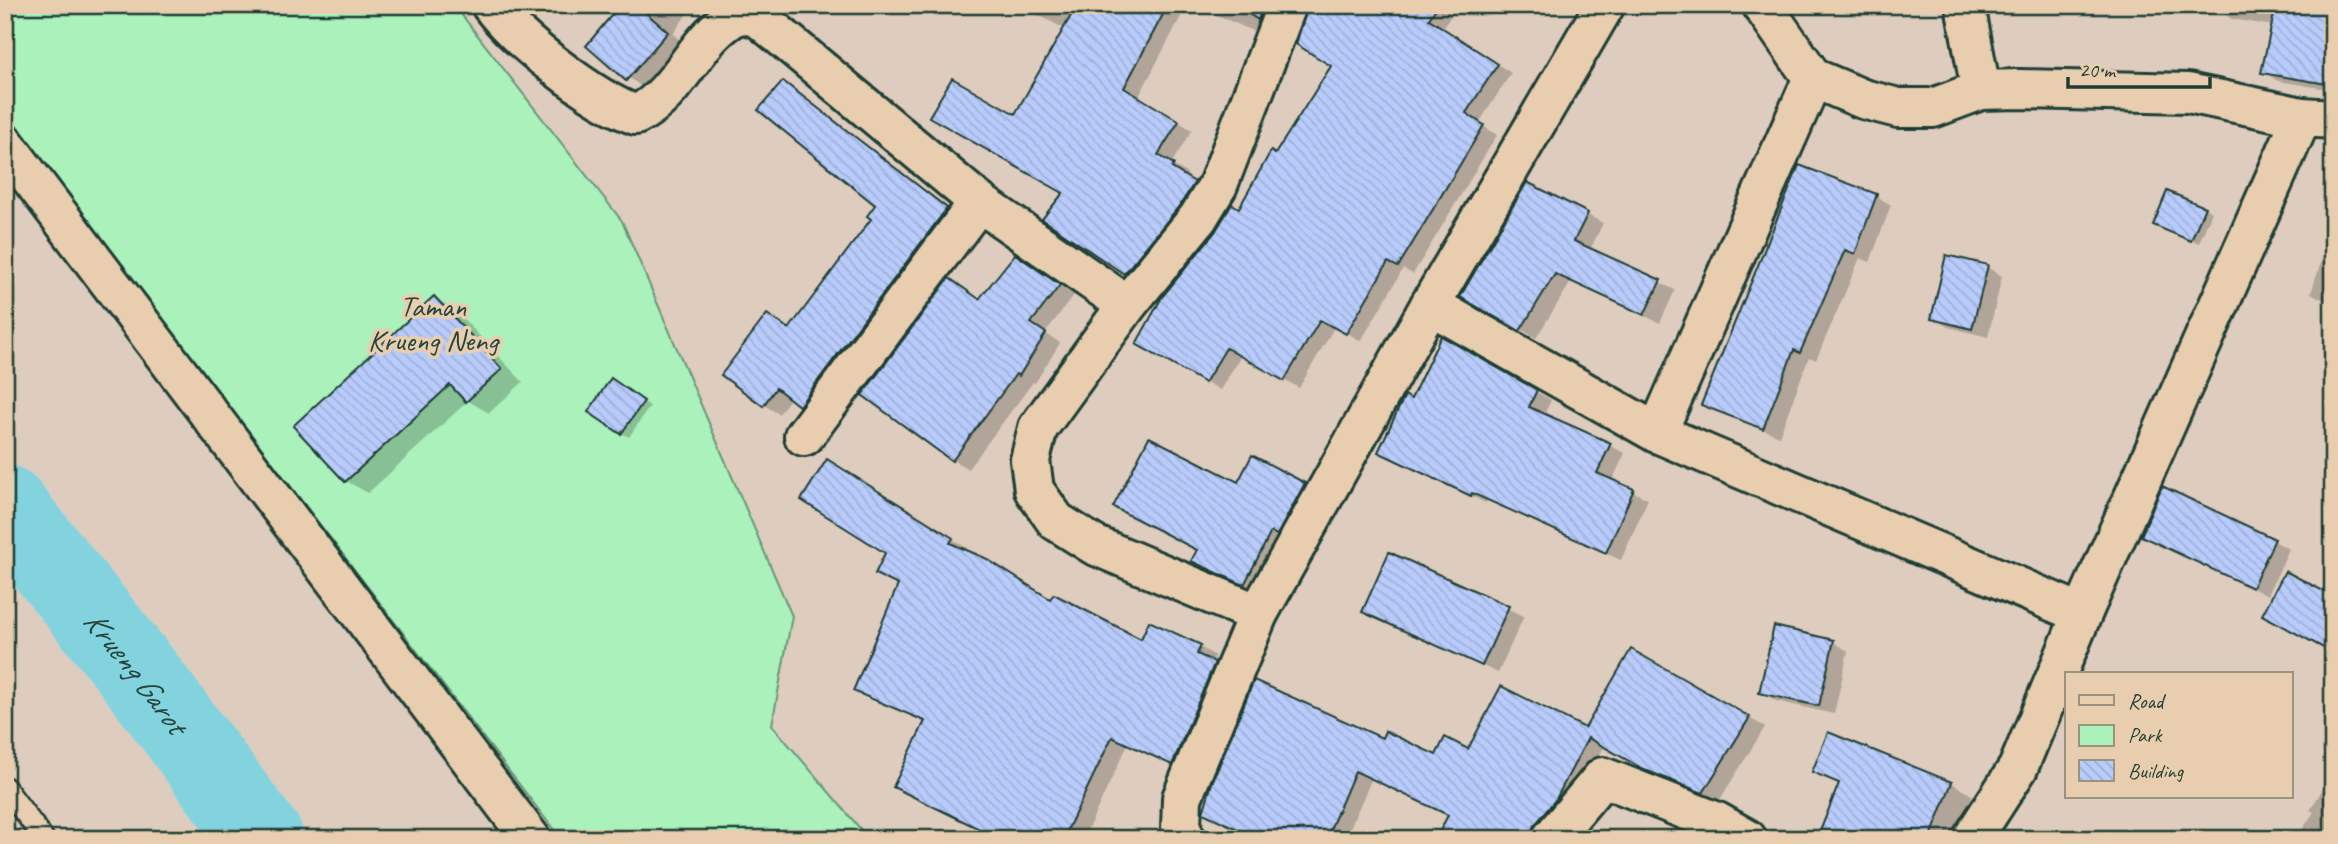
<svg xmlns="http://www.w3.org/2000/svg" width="2338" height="844" viewBox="0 0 2338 844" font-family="Caveat,sans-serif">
	<defs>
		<pattern id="building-back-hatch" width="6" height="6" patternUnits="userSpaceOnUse" patternTransform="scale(1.75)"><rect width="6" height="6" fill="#b8cbfb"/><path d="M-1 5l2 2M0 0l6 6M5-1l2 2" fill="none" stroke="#9eafd8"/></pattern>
	</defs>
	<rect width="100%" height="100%" fill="#decdbe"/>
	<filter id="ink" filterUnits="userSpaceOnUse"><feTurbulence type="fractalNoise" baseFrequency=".0143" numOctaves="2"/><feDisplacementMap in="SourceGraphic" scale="14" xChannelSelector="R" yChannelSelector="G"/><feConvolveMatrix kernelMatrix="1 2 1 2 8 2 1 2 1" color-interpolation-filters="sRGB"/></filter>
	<g filter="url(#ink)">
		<path fill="#abf1bc" stroke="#659778" stroke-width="2" d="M5,5H454L622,221L792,616L772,725L869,839H561L5,114Z"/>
		<g fill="#0003">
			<path d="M622,5H693L673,34L682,42L643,88L588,46Z"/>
			<path d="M1019,5H1187L1138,98L1192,130L1171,164L1188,174L1185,178L1208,191L1140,281L1125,273L1066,192L1016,116L1065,29Z"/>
			<path d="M1193,5H1284L1273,26L1259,18L1253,31Z"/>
			<path d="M1310,5H1458L1443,28L1511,73L1479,123L1497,135L1413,274L1403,269L1361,341L1335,326L1299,388L1241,355L1220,390L1139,344L1240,210L1334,66Z"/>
			<path d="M2218,5H2333V90L2278,81L2263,72L2273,26L2232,19L2218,10Z"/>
			<path d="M783,83L961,218L816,413L791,397L779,414L764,405L768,316L790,330L873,218L877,205Z"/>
			<path d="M1528,184L1603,223L1590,250L1675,290L1660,323L1571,282L1536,338L1462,296Z"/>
			<path d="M1876,196L1891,205L1870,262L1860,258L1816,360L1809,357L1779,436L1703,404Z"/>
			<path d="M2204,208L2212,212L2199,243L2163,229Z"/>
			<path d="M2333,225V305L2311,293Z"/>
			<path d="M1015,256L1074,295L1045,333L1060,343L1035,383L1033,382L968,469L953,460L980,300Z"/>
			<path d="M1987,267L2002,276L1988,337L1948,327L1933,318Z"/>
			<path d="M435,298L456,311L523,382L489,413L468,401L368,493L346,481L296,426Z"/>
			<path d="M1441,339L1551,400L1544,415L1625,453L1612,481L1648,499L1621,560L1487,500L1486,503L1395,460L1412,401Z"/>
			<path d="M619,385L650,406L629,437L621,433Z"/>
			<path d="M843,470L967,548L965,552L1051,601L1142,641L1200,647L1215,656L1212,662L1229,672L1188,772L1128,744L1083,839H1002L926,723L855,690L900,586L888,552Z"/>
			<path d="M1304,485L1319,494L1260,592L1193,561Z"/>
			<path d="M2274,541L2289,549L2268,595L2158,544Z"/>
			<path d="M1390,555L1524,616L1498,673L1365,611Z"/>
			<path d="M1833,642L1848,651L1834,714L1776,701L1761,692Z"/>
			<path d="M1632,651L1765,727L1719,801L1663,778L1605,745L1572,808L1549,839H1438L1449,816L1372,778L1345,839H1259L1383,740L1437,757L1586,730Z"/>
			<path d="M1829,735L1952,783L1973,796L1956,839H1824L1840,785L1815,771Z"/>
			<path d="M2333,772V839H2296L2314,812L2310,810Z"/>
			<path d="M1587,833L1599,839H1581Z"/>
		</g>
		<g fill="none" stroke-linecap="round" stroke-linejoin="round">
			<path stroke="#83d3df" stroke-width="84" id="s1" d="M5,507L139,674L262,839"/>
		</g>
		<g fill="url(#building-back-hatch)" stroke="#1f3d34" stroke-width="2">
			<path d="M620,5H637L668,32L626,81L586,46Z"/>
			<path d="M1077,5H1168L1124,88L1179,121L1158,155L1174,164L1172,168L1195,182L1180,205L1124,274L1042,219L1063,193L929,117L952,78L1015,114Z"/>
			<path d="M1235,5H1263L1258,20Z"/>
			<path d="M1308,5H1438L1429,19L1498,64L1466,113L1484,125L1398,267L1388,262L1346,334L1320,320L1284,381L1226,348L1205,383L1136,344L1162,297L1215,232L1232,204L1239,208L1271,151L1275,154L1331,66L1296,44Z"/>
			<path d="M2276,5H2333V85L2261,73Z"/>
			<path d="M783,81L947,208L799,406L776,388L763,406L721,375L767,314L789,329L871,219L867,216L875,205L758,110Z"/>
			<path d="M1799,165L1877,194L1855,254L1845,250L1800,353L1794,350L1763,429L1701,405Z"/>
			<path d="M1527,182L1588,213L1574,241L1661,280L1644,315L1555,274L1520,331L1460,297Z"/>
			<path d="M2167,191L2205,207L2191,241L2153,225Z"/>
			<path d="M1015,254L1060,285L1031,323L1046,333L1019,376L1016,374L952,461L862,395L949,278L979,299Z"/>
			<path d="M1946,255L1988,265L1972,329L1931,319Z"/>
			<path d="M434,296L502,369L466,402L450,385L345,482L293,426Z"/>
			<path d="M1441,336L1537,390L1529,407L1611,443L1597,473L1634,489L1606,553L1472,493L1471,496L1378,452L1405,395L1411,399Z"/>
			<path d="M611,378L644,401L621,434L588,412Z"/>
			<path d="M1149,437L1238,482L1252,455L1305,483L1277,535L1271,532L1244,585L1191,561L1197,550L1113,507Z"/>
			<path d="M827,459L953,538L950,543L985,558L1050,599L1054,594L1141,639L1149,621L1201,645L1197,654L1215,662L1172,765L1112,737L1063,839H1000L893,787L925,721L853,691L898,585L875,574L885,553L801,500Z"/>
			<path d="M2162,486L2275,539L2252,588L2141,536Z"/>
			<path d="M1389,552L1509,606L1482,666L1362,612Z"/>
			<path d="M2285,571L2333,596V653L2262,615Z"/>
			<path d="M1774,626L1834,640L1819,706L1759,693Z"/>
			<path d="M1631,649L1750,717L1703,793L1645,770L1588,738L1556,799L1534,826L1530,839H1436L1448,815L1355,771L1326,839H1259L1203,813L1212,783L1254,680L1382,738L1385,731L1436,755L1445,737L1468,749L1501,686L1585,728Z"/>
			<path d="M1828,732L1952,782L1930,839H1817L1839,783L1812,772Z"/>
		</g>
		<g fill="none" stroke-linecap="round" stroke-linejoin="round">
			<defs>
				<path id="service" d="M5,787L44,839"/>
				<g id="minor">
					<path d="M491,5C517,41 594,100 636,115C683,92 694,35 741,13L759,18L979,202L1127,305"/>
					<path d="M1762,5L1813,78L1863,99L1898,108H1933L1981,90L2019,89L2188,93L2302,117L2333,119"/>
					<path d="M1965,5L1981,90"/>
					<path d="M5,144L531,839"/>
					<path d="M1430,305L1657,433L1813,78"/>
					<path d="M1657,433L2082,614"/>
					<path d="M804,436L979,202"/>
					<path d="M1258,614L1094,545L1056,521L1034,490L1030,460L1038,428L1127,305L1198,218L1218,185L1287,5"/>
					<path d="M1186,839L1181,829L1182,798L1258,614L1430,305L1605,5"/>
					<path d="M1551,839L1603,777L1717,822L1747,839"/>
					<path d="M1972,839L2018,768L2082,614L2302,117"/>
				</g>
			</defs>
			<use href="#service" stroke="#1f3d34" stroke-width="24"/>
			<use href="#minor" stroke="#1f3d34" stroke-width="44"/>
			<use href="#service" stroke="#e8ceaf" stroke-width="19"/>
			<use href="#minor" stroke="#e8ceaf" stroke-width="38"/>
		</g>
	</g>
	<g text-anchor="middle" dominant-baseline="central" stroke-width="7" stroke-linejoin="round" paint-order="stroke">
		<g font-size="30" fill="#26463b" stroke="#e8ceaf">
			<text x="433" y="306">Taman<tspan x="433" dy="34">Krueng Neng</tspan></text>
		</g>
		<g font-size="32" font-style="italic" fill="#24443d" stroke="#e8ceaf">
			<text stroke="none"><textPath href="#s1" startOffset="210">Krueng Garot</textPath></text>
		</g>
	</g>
	<rect width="2338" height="844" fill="none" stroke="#e8ceaf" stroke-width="28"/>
	<rect x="14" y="14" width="2310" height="816" fill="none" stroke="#1f3d34" stroke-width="2.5" filter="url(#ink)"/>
	<rect x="2065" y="672" width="228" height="126" fill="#e8ceaf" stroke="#98947e" stroke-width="2"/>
	<rect x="2079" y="695" width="35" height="10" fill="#e8ceaf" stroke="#98947e" stroke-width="2"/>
	<text x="2128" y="708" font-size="21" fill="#1f3d34">Road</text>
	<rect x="2079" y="725" width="35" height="21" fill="#abf1bc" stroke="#98947e" stroke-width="2"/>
	<text x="2128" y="742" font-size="21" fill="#1f3d34">Park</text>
	<rect x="2079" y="760" width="35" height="21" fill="url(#building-back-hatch)" stroke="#98947e" stroke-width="2"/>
	<text x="2128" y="778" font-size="21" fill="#1f3d34">Building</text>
	<path d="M2068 77v10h142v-10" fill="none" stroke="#1f3d34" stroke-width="3.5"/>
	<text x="2079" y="77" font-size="21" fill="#1f3d34" stroke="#e8ceaf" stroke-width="5" paint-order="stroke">20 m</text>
</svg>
